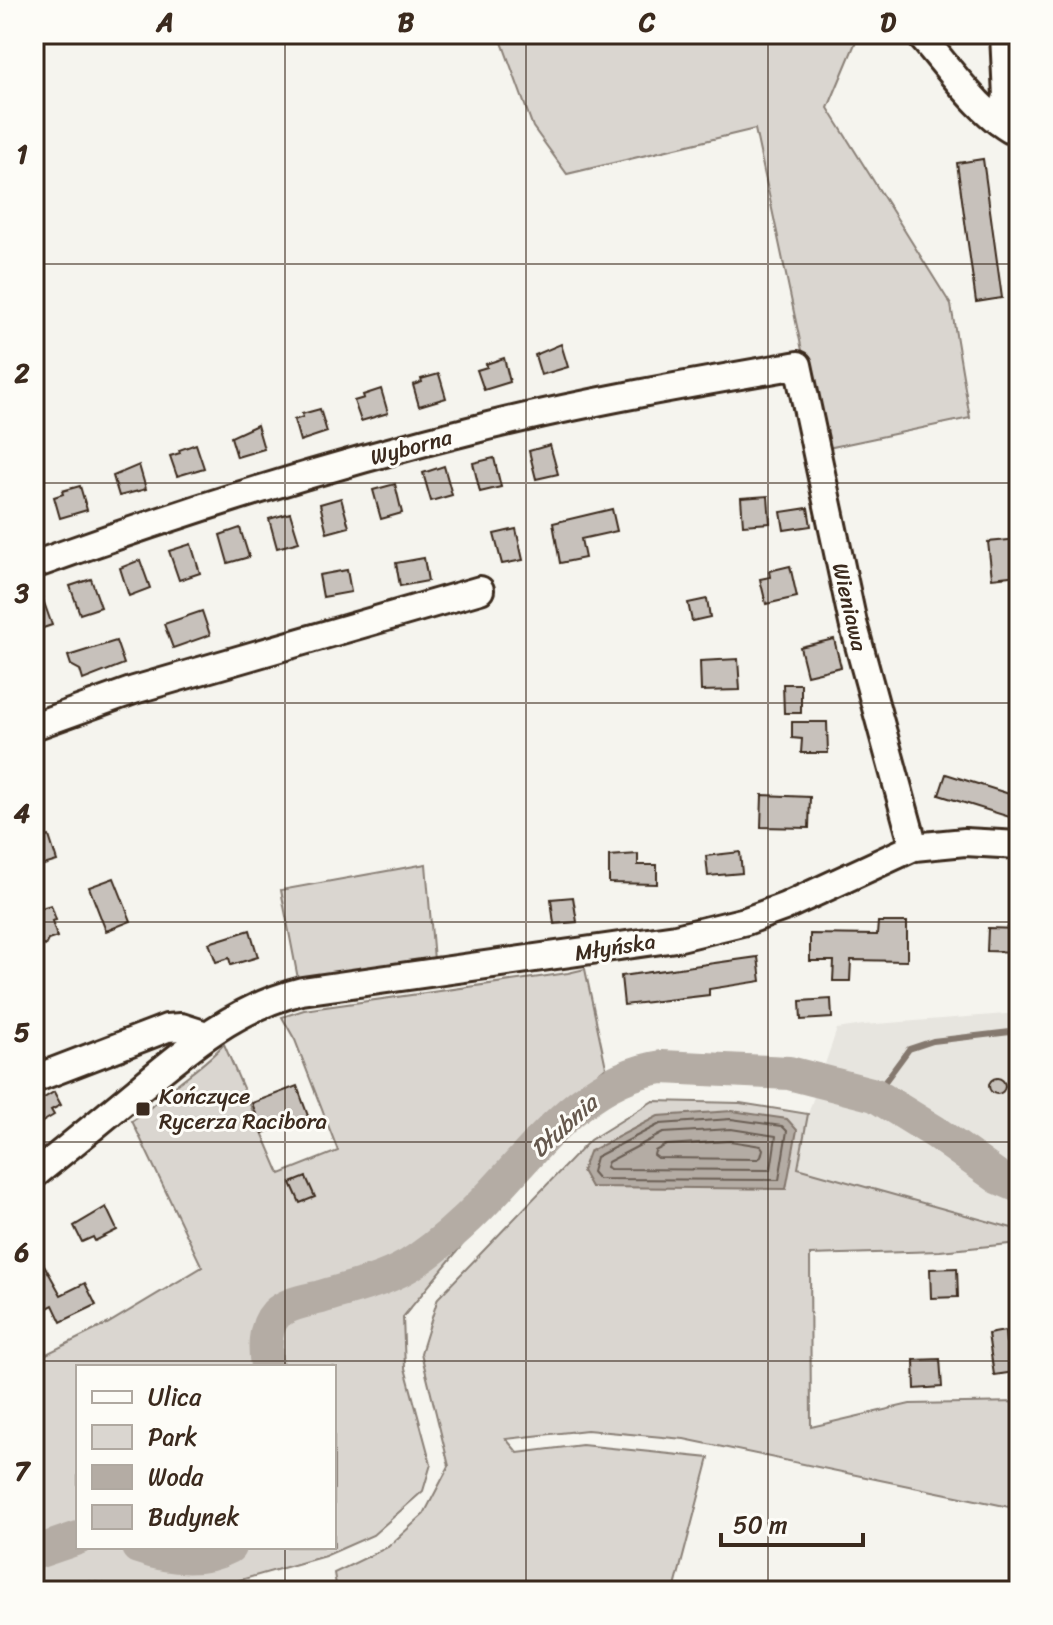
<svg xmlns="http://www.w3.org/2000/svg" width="1053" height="1625" viewBox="0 0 1053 1625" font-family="Sriracha,sans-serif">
	<rect width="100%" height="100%" fill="#f5f4ee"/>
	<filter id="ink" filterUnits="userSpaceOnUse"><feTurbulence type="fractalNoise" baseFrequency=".0125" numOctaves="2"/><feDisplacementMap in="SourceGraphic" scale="16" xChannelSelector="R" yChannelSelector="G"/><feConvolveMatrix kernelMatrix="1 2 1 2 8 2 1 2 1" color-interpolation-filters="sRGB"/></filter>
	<g filter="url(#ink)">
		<path fill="#e7e5df" d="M1019,1013V1230L798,1168L808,1114L837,1029L863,1025Z"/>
		<g fill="#dad6d0" stroke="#8a8077" stroke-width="2" fill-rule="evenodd">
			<path d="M499,34H859L828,108L951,305L970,418L823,449L755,129L567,174L533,127Z"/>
			<path d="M426,864L434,960L299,984L281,890Z"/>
			<path d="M585,969L606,1067L527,1132L548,1150L463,1244L403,1317L405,1368L431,1464L423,1491L373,1535L325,1556L202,1591H152L86,1581L53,1591H34V1360L107,1324L202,1267L132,1121C147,1113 157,1100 171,1089C189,1074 208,1062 224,1044L280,1174L338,1151L295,1040L282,1017L304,1010L568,973ZM78,1367H334V1547H78Z"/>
			<path d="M653,1101L740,1103L808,1114L798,1168L1019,1230V1243L940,1251L810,1255L811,1427L910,1404L1019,1402V1509L684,1439L587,1430L506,1439L518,1453L582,1445L709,1458L674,1591H337L334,1573L388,1547L424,1514L449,1466L421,1353L438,1298L590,1140Z"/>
		</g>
		<path fill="#b4aca4" stroke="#84786e" stroke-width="2" d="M732,1111L787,1119L797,1130L786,1189L591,1187L582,1171L589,1152L658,1116Z"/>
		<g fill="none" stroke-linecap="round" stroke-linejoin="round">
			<g stroke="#6b5e54" stroke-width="2">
				<path d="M731,1119L782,1126L787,1131L779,1180L598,1179L592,1172L596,1157L660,1124Z"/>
				<path d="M731,1129L776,1136L771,1170L610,1169L606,1167L608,1162L663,1133Z"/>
				<path d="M730,1141L761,1146L763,1149L761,1157L758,1159L658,1158L654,1155L655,1151L666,1145Z"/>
			</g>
			<path stroke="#84786e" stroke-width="6" d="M875,1095L909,1049L933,1041L1019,1031"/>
			<g stroke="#b4aca4" stroke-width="34">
				<path d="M267,1367C265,1351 263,1328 276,1314C287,1303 306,1301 321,1297C353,1287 389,1280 417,1260C442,1243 465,1222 486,1200C537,1147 585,1078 662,1067L789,1073L875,1095L935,1132L998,1177L1019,1186"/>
				<path d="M138,1547C167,1557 201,1562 229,1547"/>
				<path d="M34,1553L78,1538"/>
			</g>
		</g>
		<g fill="#c7c1bb" stroke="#3b2a1e" stroke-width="2">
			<path d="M983,159L1002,298L976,302L957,163Z"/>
			<path d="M561,344L568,367L541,375L535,355Z"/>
			<path d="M504,358L510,382L484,390L477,370L487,367L486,364Z"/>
			<path d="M439,374L446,398L419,406L413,385L422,382L421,379Z"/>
			<path d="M381,389L388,413L361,421L354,401L364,398L363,395Z"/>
			<path d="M320,409L327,432L300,441L294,420L303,417L302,414Z"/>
			<path d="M257,425L264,449L237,457L231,437Z"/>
			<path d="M196,444L204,468L177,476L170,456L180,453L179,450Z"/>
			<path d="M550,445L558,474L536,479L529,451Z"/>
			<path d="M494,458L501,487L480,492L473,463Z"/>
			<path d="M139,465L146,489L119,496L113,476Z"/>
			<path d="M444,466L452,495L431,501L423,473Z"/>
			<path d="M395,484L402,513L381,519L373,490Z"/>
			<path d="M80,486L87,510L60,518L54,497L63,494L62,491Z"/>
			<path d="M768,496L770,523L743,525L741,498Z"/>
			<path d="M341,498L349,527L327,533L320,504Z"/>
			<path d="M808,508L811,526L784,530L781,512Z"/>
			<path d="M612,509L617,531L581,539L585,558L560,563L553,523Z"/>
			<path d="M290,513L299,542L277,548L269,519Z"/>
			<path d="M240,528L249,557L228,563L220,535Z"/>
			<path d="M516,529L523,560L502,564L494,534Z"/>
			<path d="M1019,539V575L992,578L988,542Z"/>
			<path d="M191,544L200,573L179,580L169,551Z"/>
			<path d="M424,558L428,581L400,586L396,563Z"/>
			<path d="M140,560L150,588L129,596L120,568Z"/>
			<path d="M790,566L797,597L766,604L760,579L770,577L769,571Z"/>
			<path d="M347,570L351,592L323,597L319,575Z"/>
			<path d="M91,579L101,607L80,614L70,586Z"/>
			<path d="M36,580L52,625L34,631V581Z"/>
			<path d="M707,599L710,617L692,621L688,603Z"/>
			<path d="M202,611L210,635L173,648L164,624Z"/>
			<path d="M834,639L841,667L807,675L800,647Z"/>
			<path d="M116,641L124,664L83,680L80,670L71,665L68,656Z"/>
			<path d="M738,659L740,690L701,691L700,661Z"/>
			<path d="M783,684H801V713H784Z"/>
			<path d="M792,722H827L828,753H801L802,739L792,738Z"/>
			<path d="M946,774L1019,797V820L939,795Z"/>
			<path d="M762,795L810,797L809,828L761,827Z"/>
			<path d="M49,836L57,861L34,868V841Z"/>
			<path d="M740,852L742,873L708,876L706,856Z"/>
			<path d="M638,854V865H657V884L609,883V856Z"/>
			<path d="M114,878L131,921L106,931L89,887Z"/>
			<path d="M573,897L577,922L554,924L551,899Z"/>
			<path d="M51,905L56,920L52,921L57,937L48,940L45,946L34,940V910Z"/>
			<path d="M878,922H907V961L851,960L850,981H833L834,961H810V934L877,935Z"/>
			<path d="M988,928L1019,929V952L987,951Z"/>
			<path d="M250,930L258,957L231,965L229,958L216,962L209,943Z"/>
			<path d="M758,957L761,981L709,989V995L624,1005L621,976Z"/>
			<path d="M831,999L832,1018L801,1020L800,1001Z"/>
			<circle cx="997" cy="1086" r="8"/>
			<path d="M297,1086L308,1116L263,1133L252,1103Z"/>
			<path d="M54,1092L61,1105L51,1110L54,1115L39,1124L34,1116V1104Z"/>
			<path d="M306,1177L315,1197L300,1203L291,1183Z"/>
			<path d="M106,1207L117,1230L95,1241L93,1237L82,1242L74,1226Z"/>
			<path d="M34,1247L61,1295L85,1283L96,1305L61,1322L53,1305L34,1315Z"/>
			<path d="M957,1268L958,1297L931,1298L930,1269Z"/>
			<path d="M1005,1331L1006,1342L1010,1341L1015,1372L994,1375L988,1334Z"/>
			<path d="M940,1359L942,1387L915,1389L914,1360Z"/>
		</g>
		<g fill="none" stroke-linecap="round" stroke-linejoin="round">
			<defs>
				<g id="minor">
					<path d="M919,34C947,65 981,117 1019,134"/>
					<path d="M998,121L1007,97L1004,34"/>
					<path d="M34,565C183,511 334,464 488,426C590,401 695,383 798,365L853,623L914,847"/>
					<path d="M34,726L134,690L480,590"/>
					<path d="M34,1079L167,1028L181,1027L206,1035"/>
					<path d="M34,1175C69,1147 104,1118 139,1089C189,1047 237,1007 302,991L676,938L746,921L784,907L914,847L965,842L1019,845"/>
				</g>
			</defs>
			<use href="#minor" stroke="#3b2a1e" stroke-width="32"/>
			<use href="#minor" stroke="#fdfcf7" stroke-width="26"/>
		</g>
	</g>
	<path fill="none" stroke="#3b2a1e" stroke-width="2" stroke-opacity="0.55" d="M285,34V1367M526,34V1591M768,34V1591M34,264H1019M34,483H1019M34,703H1019M34,922H1019M34,1142H1019M34,1361H1019M285,1547V1591"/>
	<rect fill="#3b2a1e" stroke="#fdfcf7" stroke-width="3" x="135" y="1101" width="16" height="16" rx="4"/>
	<g text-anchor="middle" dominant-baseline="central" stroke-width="6" stroke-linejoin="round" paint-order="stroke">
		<g font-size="22" fill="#3b2a1e" stroke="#fdfcf7">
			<text transform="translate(411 447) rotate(-15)">Wyborna</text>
			<text transform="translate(850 607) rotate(77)">Wieniawa</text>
			<text transform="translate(615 947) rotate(-9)">Młyńska</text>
		</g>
		<g font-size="22" fill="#3b2a1e" stroke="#fdfcf7" text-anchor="start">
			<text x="159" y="1096">Kończyce<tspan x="159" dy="25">Rycerza Racibora</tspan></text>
		</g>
		<g font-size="24" font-style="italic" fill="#65584d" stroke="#fdfcf7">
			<text transform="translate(564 1126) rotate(-42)">Dłubnia</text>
		</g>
	</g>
	<rect width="1053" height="1625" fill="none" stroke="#fdfcf7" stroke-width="88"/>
	<rect x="76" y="1365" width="260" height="184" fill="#fdfcf7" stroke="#afa8a0" stroke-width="2"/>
	<rect x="92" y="1391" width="40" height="12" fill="#fdfcf7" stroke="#afa8a0" stroke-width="2"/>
	<text x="148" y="1405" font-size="24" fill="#3b2a1e">Ulica</text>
	<rect x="92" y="1425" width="40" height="24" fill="#dad6d0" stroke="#afa8a0" stroke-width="2"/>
	<text x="148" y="1445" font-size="24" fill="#3b2a1e">Park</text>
	<rect x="92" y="1465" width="40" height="24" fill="#b4aca4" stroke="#afa8a0" stroke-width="2"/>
	<text x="148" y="1485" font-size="24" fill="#3b2a1e">Woda</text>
	<rect x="92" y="1505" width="40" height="24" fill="#c7c1bb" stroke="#afa8a0" stroke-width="2"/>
	<text x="148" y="1525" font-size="24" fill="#3b2a1e">Budynek</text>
	<path d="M721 1533v12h142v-12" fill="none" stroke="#3b2a1e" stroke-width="4"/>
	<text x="733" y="1533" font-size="24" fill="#3b2a1e" stroke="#fdfcf7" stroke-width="6" paint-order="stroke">50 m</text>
	<rect x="44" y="44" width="965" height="1537" fill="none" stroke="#3b2a1e" stroke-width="3"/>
	<g font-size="26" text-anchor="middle" font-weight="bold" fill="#3b2a1e">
		<text x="165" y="31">A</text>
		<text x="406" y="31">B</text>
		<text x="647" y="31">C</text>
		<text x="888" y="31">D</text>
		<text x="22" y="163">1</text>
		<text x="22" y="382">2</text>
		<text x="22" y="602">3</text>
		<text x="22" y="822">4</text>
		<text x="22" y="1041">5</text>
		<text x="22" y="1261">6</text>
		<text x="22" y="1480">7</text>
	</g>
</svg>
